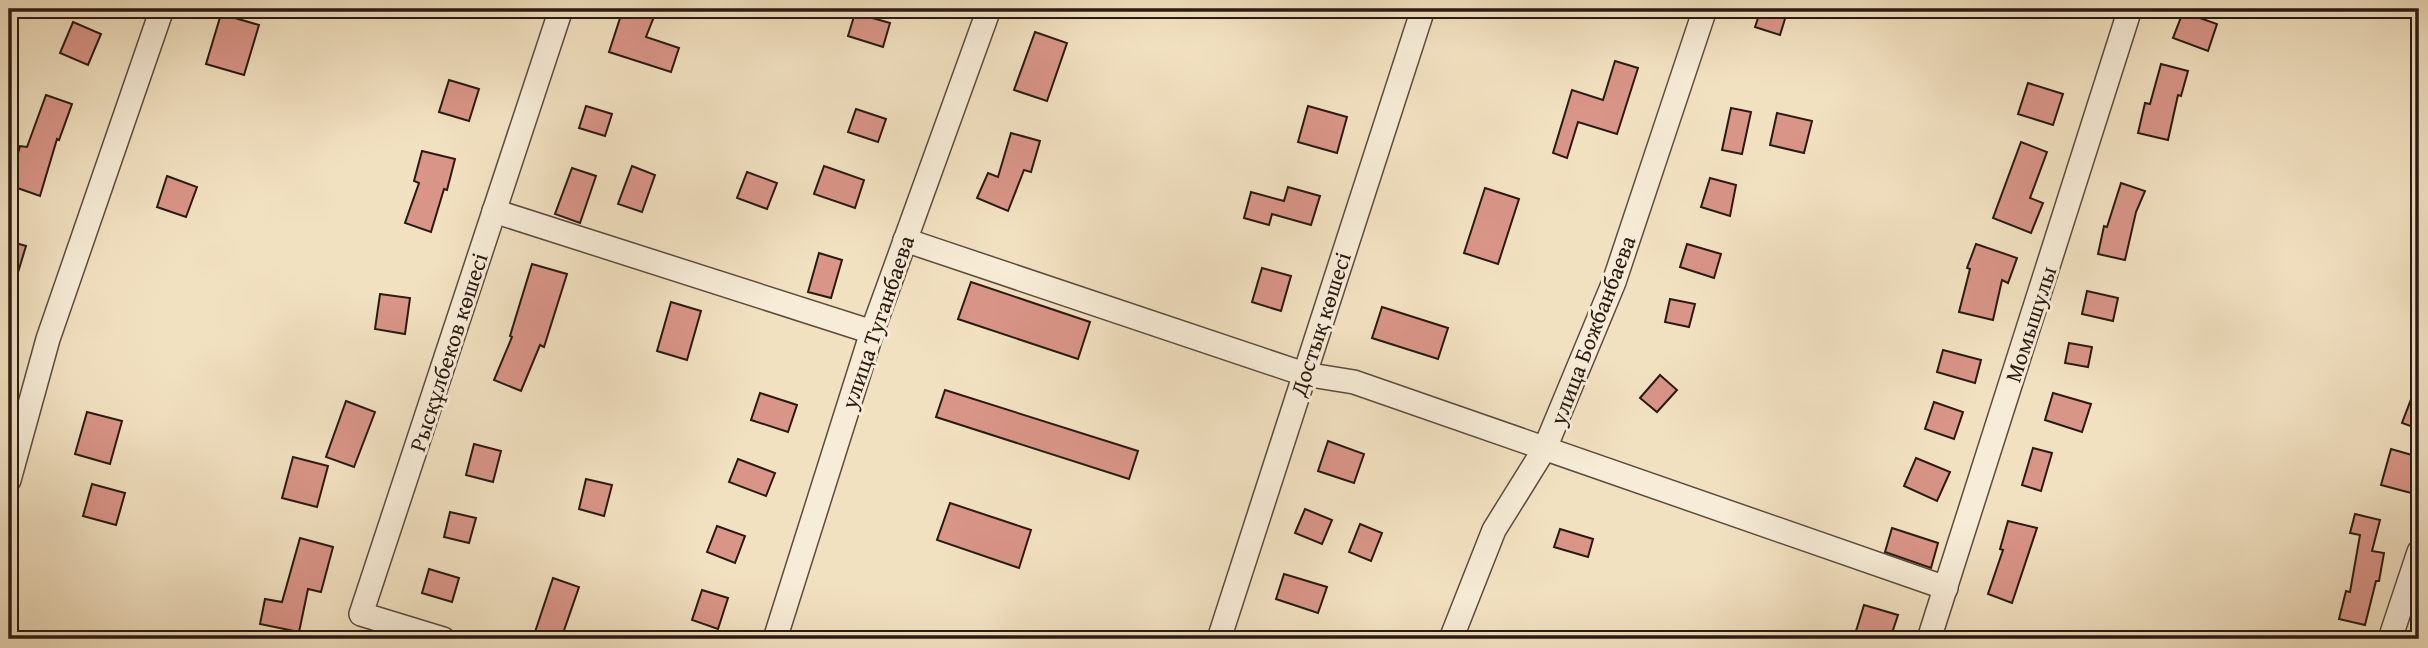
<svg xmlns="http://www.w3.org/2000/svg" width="2428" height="648" viewBox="0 0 2428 648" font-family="'Gentium Book Plus',serif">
	<rect width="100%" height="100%" fill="#f2e1c1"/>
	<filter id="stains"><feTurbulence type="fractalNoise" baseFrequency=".00286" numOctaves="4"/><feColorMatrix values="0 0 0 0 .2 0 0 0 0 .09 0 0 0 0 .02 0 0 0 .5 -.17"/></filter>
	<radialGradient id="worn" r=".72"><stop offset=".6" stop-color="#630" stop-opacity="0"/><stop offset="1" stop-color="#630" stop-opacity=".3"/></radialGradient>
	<g fill="#d99588" stroke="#2a1a13" stroke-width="2">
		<path d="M623,9H657L646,37L679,48L671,72L609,52Z"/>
		<path d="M1761,9H1788L1780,35L1755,27Z"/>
		<path d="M2183,12L2217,24L2208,51L2173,38Z"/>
		<path d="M855,13L890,23L883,47L848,36Z"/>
		<path d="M221,14L259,25L244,75L206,64Z"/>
		<path d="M73,22L101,34L88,65L60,53Z"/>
		<path d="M1035,32L1067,43L1047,101L1014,90Z"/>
		<path d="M1615,61L1638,68L1617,134L1578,122L1567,158L1553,153L1572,90L1603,100Z"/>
		<path d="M2161,64L2188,71L2181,96L2178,95L2168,140L2138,133L2145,103L2150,104Z"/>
		<path d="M449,80L479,89L469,121L439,112Z"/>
		<path d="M2028,83L2063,94L2053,125L2018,114Z"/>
		<path d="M46,95L72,104L59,140L57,139L40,196L9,185L20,146L27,147Z"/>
		<path d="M586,106L612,114L605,136L579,128Z"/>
		<path d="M1308,106L1347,117L1337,153L1298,142Z"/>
		<path d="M1731,108L1751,112L1742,154L1722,150Z"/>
		<path d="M856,109L886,119L878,142L848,132Z"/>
		<path d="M1777,113L1812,121L1804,153L1770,145Z"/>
		<path d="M1011,133L1040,141L1031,172L1024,170L1008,211L977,198L988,173L998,177Z"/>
		<path d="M2021,142L2047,152L2030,198L2043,203L2031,233L1993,218Z"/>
		<path d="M422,151L455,159L447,190L444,189L431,232L405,223L419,183L414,181Z"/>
		<path d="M632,166L655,175L642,212L618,204Z"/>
		<path d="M824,166L864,180L855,208L814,194Z"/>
		<path d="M572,168L596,176L580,223L555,214Z"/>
		<path d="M747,172L777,183L767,209L737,198Z"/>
		<path d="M167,176L197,187L186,217L157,207Z"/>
		<path d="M1710,178L1736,185L1730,216L1701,207Z"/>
		<path d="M2121,183L2145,191L2136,212L2125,260L2098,254L2104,226L2107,227Z"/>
		<path d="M1288,187L1320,196L1311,225L1272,214L1269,225L1244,218L1251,192L1284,201Z"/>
		<path d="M1485,188L1519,199L1498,264L1464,253Z"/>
		<path d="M9,241L26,246L12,292H9Z"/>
		<path d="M1687,244L1721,254L1714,278L1680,267Z"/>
		<path d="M1976,244L2017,258L2008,283L2002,280L1993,320L1959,312L1970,269L1967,268Z"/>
		<path d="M819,253L842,260L831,298L808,292Z"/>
		<path d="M532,264L567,274L544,347L540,345L521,391L494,380L512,337L510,336Z"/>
		<path d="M1262,268L1291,276L1281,311L1252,302Z"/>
		<path d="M971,282L1090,322L1078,359L958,319Z"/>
		<path d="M2087,291L2118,298L2113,321L2082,314Z"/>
		<path d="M380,294L410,298L405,334L375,329Z"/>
		<path d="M1670,299L1695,304L1689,327L1665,322Z"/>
		<path d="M671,302L701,311L687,360L657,351Z"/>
		<path d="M1382,307L1448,328L1438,359L1372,338Z"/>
		<path d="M2069,343L2092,347L2088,367L2065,363Z"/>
		<path d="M1943,350L1981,360L1975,383L1937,372Z"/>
		<path d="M1660,375L1677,390L1657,412L1640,398Z"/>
		<path d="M2418,381L2419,382V429L2402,423Z"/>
		<path d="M945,390L1138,451L1129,479L936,417Z"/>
		<path d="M760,393L797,405L788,432L751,420Z"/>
		<path d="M2053,393L2091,404L2082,432L2045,420Z"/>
		<path d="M346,401L375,412L354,467L326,457Z"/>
		<path d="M1934,402L1963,412L1954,439L1925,429Z"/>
		<path d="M87,412L122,421L110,464L75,454Z"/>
		<path d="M1328,441L1364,454L1354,483L1318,471Z"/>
		<path d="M474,444L501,451L493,482L466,475Z"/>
		<path d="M2033,448L2052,453L2041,491L2022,485Z"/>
		<path d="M2391,449L2419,457V481L2415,494L2381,485Z"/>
		<path d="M293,457L328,466L317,507L282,498Z"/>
		<path d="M1916,458L1950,472L1937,501L1904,486Z"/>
		<path d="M738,459L775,473L766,496L729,482Z"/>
		<path d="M586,479L612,485L604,516L579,509Z"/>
		<path d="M92,484L125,493L116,525L83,516Z"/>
		<path d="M950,503L1031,530L1019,568L937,540Z"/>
		<path d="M1305,509L1332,520L1322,544L1295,533Z"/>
		<path d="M450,512L476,518L469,543L444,537Z"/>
		<path d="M2355,514L2380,520L2372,551L2384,553L2379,581H2376L2365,625L2339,619L2346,591L2350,592L2360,535L2350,533Z"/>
		<path d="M2008,521L2037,528L2012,603L1988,594L2003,550L2000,549Z"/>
		<path d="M1360,524L1382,533L1371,561L1349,552Z"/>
		<path d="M717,526L745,536L735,563L707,552Z"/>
		<path d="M1892,528L1938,543L1931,568L1885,552Z"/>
		<path d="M1560,529L1593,539L1588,557L1554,547Z"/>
		<path d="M300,538L333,547L321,592L308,589L299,632L260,624L265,599L282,602Z"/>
		<path d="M429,569L459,578L452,602L422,593Z"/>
		<path d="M1284,574L1327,587L1318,613L1276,599Z"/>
		<path d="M553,578L579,587L561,639L535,632Z"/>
		<path d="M702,590L728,598L718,629L692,620Z"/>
		<path d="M1864,605L1898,615L1890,639L1856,631Z"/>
	</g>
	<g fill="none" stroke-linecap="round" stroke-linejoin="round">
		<defs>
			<g id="minor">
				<path d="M494,211L872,332"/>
				<path d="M905,240L1304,374L1354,382L1946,588"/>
				<path d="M9,480L48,339L162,9"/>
				<path d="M443,639L361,614L561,9"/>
				<path d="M775,639L872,332L989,9"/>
				<path d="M1219,639L1423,9"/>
				<path d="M1451,639L1494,530L1545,448L1614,282L1705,9"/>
				<path d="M1929,639L2130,9"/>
				<path d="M2390,639L2419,552"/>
			</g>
		</defs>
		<use href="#minor" stroke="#5c4c3e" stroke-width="26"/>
		<use href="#minor" stroke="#f7ecd7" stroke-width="23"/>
	</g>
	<g text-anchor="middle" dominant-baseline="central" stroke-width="6" stroke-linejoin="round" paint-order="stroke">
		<g font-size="23" fill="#2a1a13" stroke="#f7ecd7">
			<text transform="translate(877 322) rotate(-71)">улица Туганбаева</text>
			<text transform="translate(1320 324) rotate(-72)">Достық көшесі</text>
			<text transform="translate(2030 324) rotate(-72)">Момышулы</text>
			<text transform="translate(1592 330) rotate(-69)">улица Божбанбаева</text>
			<text transform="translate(448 352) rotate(-72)">Рысқұлбеков көшесі</text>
		</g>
	</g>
	<rect width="2428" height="648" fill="none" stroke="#f2e1c1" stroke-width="35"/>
	<rect x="10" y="10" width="2407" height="627" fill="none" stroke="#2a1a13" stroke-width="3.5"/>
	<rect x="18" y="18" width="2393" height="613" fill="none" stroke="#2a1a13" stroke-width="2"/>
	<rect width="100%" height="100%" filter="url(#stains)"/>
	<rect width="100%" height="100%" fill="url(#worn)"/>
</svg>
